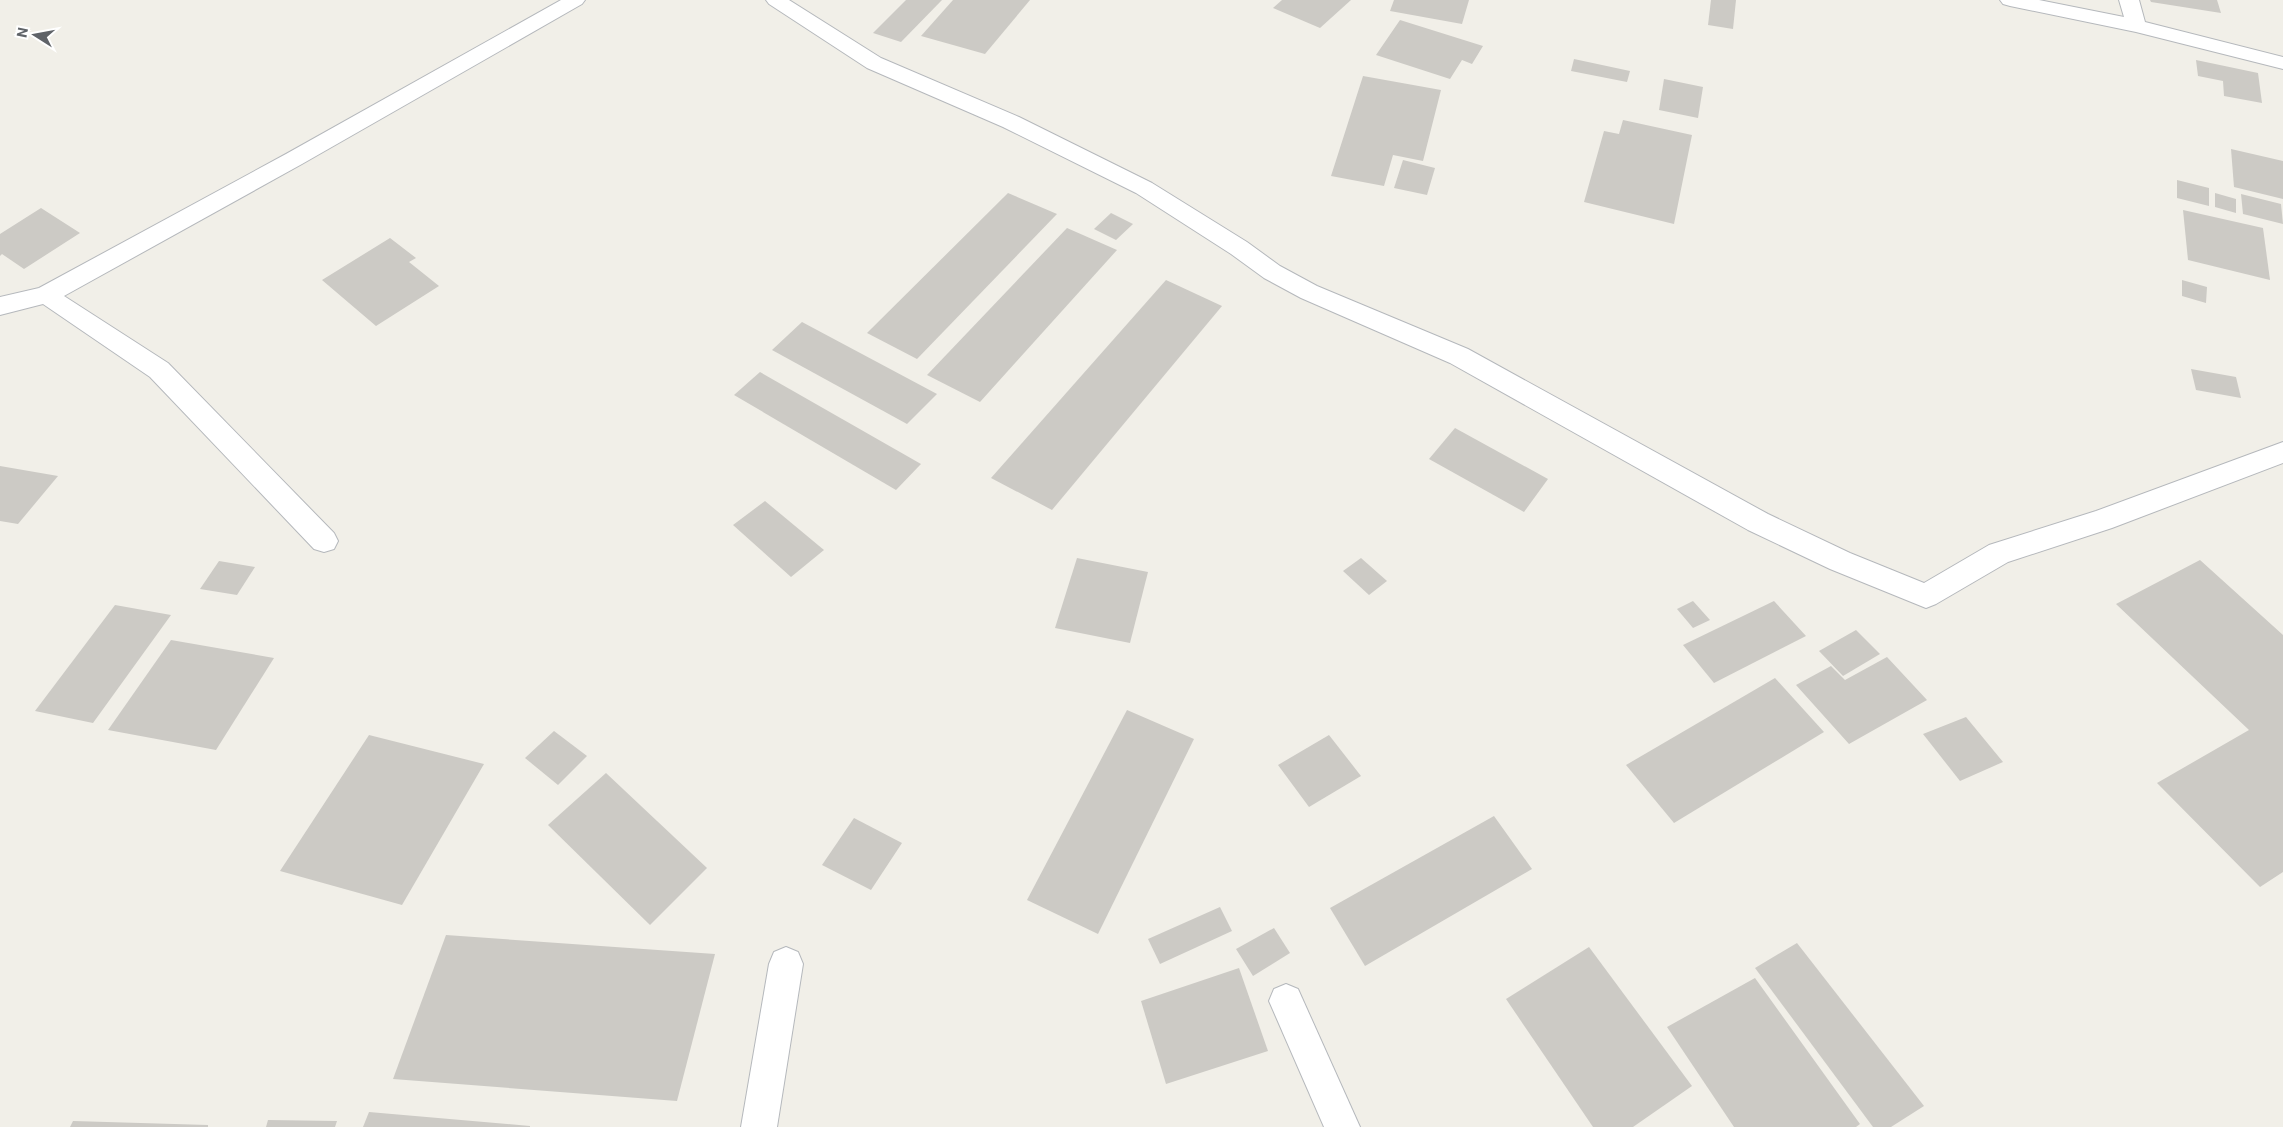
<svg xmlns="http://www.w3.org/2000/svg" width="2283" height="1127" viewBox="0 0 2283 1127" font-family="Roboto,sans-serif">
	<rect width="100%" height="100%" fill="#f1efe8"/>
	<g fill="#cccac5">
		<path d="M906,0H942L901,42L873,33Z"/>
		<path d="M953,0H1030L985,54L921,36Z"/>
		<path d="M1282,0H1351L1320,28L1273,8Z"/>
		<path d="M1394,0H1469L1462,24L1390,11Z"/>
		<path d="M1711,0H1736L1733,29L1708,25Z"/>
		<path d="M2150,0H2217L2221,13L2151,2Z"/>
		<path d="M1400,20L1483,46L1472,64L1462,60L1450,79L1376,55Z"/>
		<path d="M1574,59L1630,71L1627,82L1571,71Z"/>
		<path d="M2196,60L2258,73L2262,103L2224,96L2223,81L2198,76Z"/>
		<path d="M1363,76L1441,90L1423,161L1393,155L1384,186L1331,176Z"/>
		<path d="M1664,79L1703,87L1698,118L1659,110Z"/>
		<path d="M1623,120L1692,135L1674,224L1584,202L1604,131L1619,134Z"/>
		<path d="M2231,149L2283,161V199L2234,187Z"/>
		<path d="M1403,160L1435,168L1427,195L1394,188Z"/>
		<path d="M2177,180L2209,188V206L2177,198Z"/>
		<path d="M1008,193L1057,214L917,359L867,333Z"/>
		<path d="M2215,193L2236,199V213L2215,207Z"/>
		<path d="M2241,194L2281,204L2283,224L2243,214Z"/>
		<path d="M41,208L80,233L24,269L2,254L0,256V234Z"/>
		<path d="M2183,210L2263,228L2270,280L2188,260Z"/>
		<path d="M1111,213L1133,224L1116,240L1094,229Z"/>
		<path d="M1067,228L1117,250L980,402L927,375Z"/>
		<path d="M390,238L416,258L409,262L439,286L376,326L322,280Z"/>
		<path d="M1166,280L1222,306L1052,510L991,478Z"/>
		<path d="M2182,280L2207,287L2206,303L2182,296Z"/>
		<path d="M802,322L937,394L907,424L772,350Z"/>
		<path d="M2191,369L2236,377L2241,398L2196,390Z"/>
		<path d="M760,372L921,464L896,490L734,395Z"/>
		<path d="M1455,428L1548,479L1524,512L1429,459Z"/>
		<path d="M0,466L58,476L18,524L0,521Z"/>
		<path d="M765,501L824,550L791,577L733,525Z"/>
		<path d="M1077,558L1148,572L1130,643L1055,628Z"/>
		<path d="M1361,558L1387,581L1369,595L1343,571Z"/>
		<path d="M2200,560L2283,635V872L2260,887L2157,783L2249,730L2116,604Z"/>
		<path d="M219,561L255,567L237,595L200,589Z"/>
		<path d="M1693,601L1710,620L1693,628L1677,609Z"/>
		<path d="M1774,601L1806,636L1714,683L1683,645Z"/>
		<path d="M115,605L171,615L93,723L35,711Z"/>
		<path d="M1856,630L1880,654L1843,676L1819,651Z"/>
		<path d="M171,640L274,658L216,750L108,730Z"/>
		<path d="M1887,657L1927,700L1849,744L1796,685L1831,666L1845,680Z"/>
		<path d="M1775,678L1824,732L1674,823L1626,765Z"/>
		<path d="M1127,710L1194,739L1098,934L1027,900Z"/>
		<path d="M1966,717L2003,762L1960,781L1923,734Z"/>
		<path d="M554,731L587,756L558,785L525,758Z"/>
		<path d="M369,735L484,764L402,905L280,871Z"/>
		<path d="M1329,735L1361,776L1309,807L1278,765Z"/>
		<path d="M606,773L707,868L650,925L548,825Z"/>
		<path d="M1494,816L1532,869L1365,966L1330,908Z"/>
		<path d="M854,818L902,843L871,890L822,865Z"/>
		<path d="M1220,907L1232,931L1160,964L1148,939Z"/>
		<path d="M1274,928L1290,953L1253,976L1236,949Z"/>
		<path d="M446,935L715,954L677,1101L393,1079Z"/>
		<path d="M1797,943L1924,1106L1891,1127H1873L1755,968Z"/>
		<path d="M1589,947L1692,1086L1633,1127H1593L1506,999Z"/>
		<path d="M1239,968L1268,1051L1166,1084L1141,1001Z"/>
		<path d="M1755,978L1860,1124L1856,1127H1734L1667,1027Z"/>
		<path d="M369,1112L530,1126V1127H363Z"/>
		<path d="M268,1120L337,1121L335,1127H266Z"/>
		<path d="M73,1121L208,1125V1127H70Z"/>
	</g>
	<g fill="none" stroke-linecap="round" stroke-linejoin="round">
		<defs>
			<g id="minor">
				<path d="M561,0H585L582,4L302,164L64,296L168,363L334,533L338,541L334,549L324,552L314,549L150,377L43,304L0,315V297L39,288L286,154Z"/>
				<path d="M766,0H789L881,58L1019,117L1152,183L1247,242L1280,266L1317,286L1468,349L1768,514L1850,553L1924,583L1989,545L2096,511L2283,442V463L2112,528L2008,562L1936,604L1926,608L1830,569L1748,530L1450,363L1301,298L1264,278L1231,254L1136,193L1003,127L867,68L769,4Z"/>
				<path d="M2000,0H2039L2124,17L2119,0H2139L2145,22L2283,57V69L2136,32L2010,6L2003,4Z"/>
				<path d="M786,947L798,952L803,964L777,1127H741L769,964L774,952Z"/>
				<path d="M1286,984L1298,989L1360,1127H1324L1269,1001L1274,989Z"/>
			</g>
		</defs>
		<use href="#minor" stroke="#b5b8bc" stroke-width="2"/>
		<use href="#minor" fill="#fff" fill-rule="evenodd"/>
	</g>
	<g transform="translate(35 35) rotate(281)" stroke="#ffffff" stroke-width="4" paint-order="stroke">
	<path d="M0-4L9 19L0 12L-9 19Z" fill="#5f6368"/>
	<text y="-8" font-size="14" font-weight="bold" text-anchor="middle" fill="#5f6368">N</text>
	</g>
</svg>
